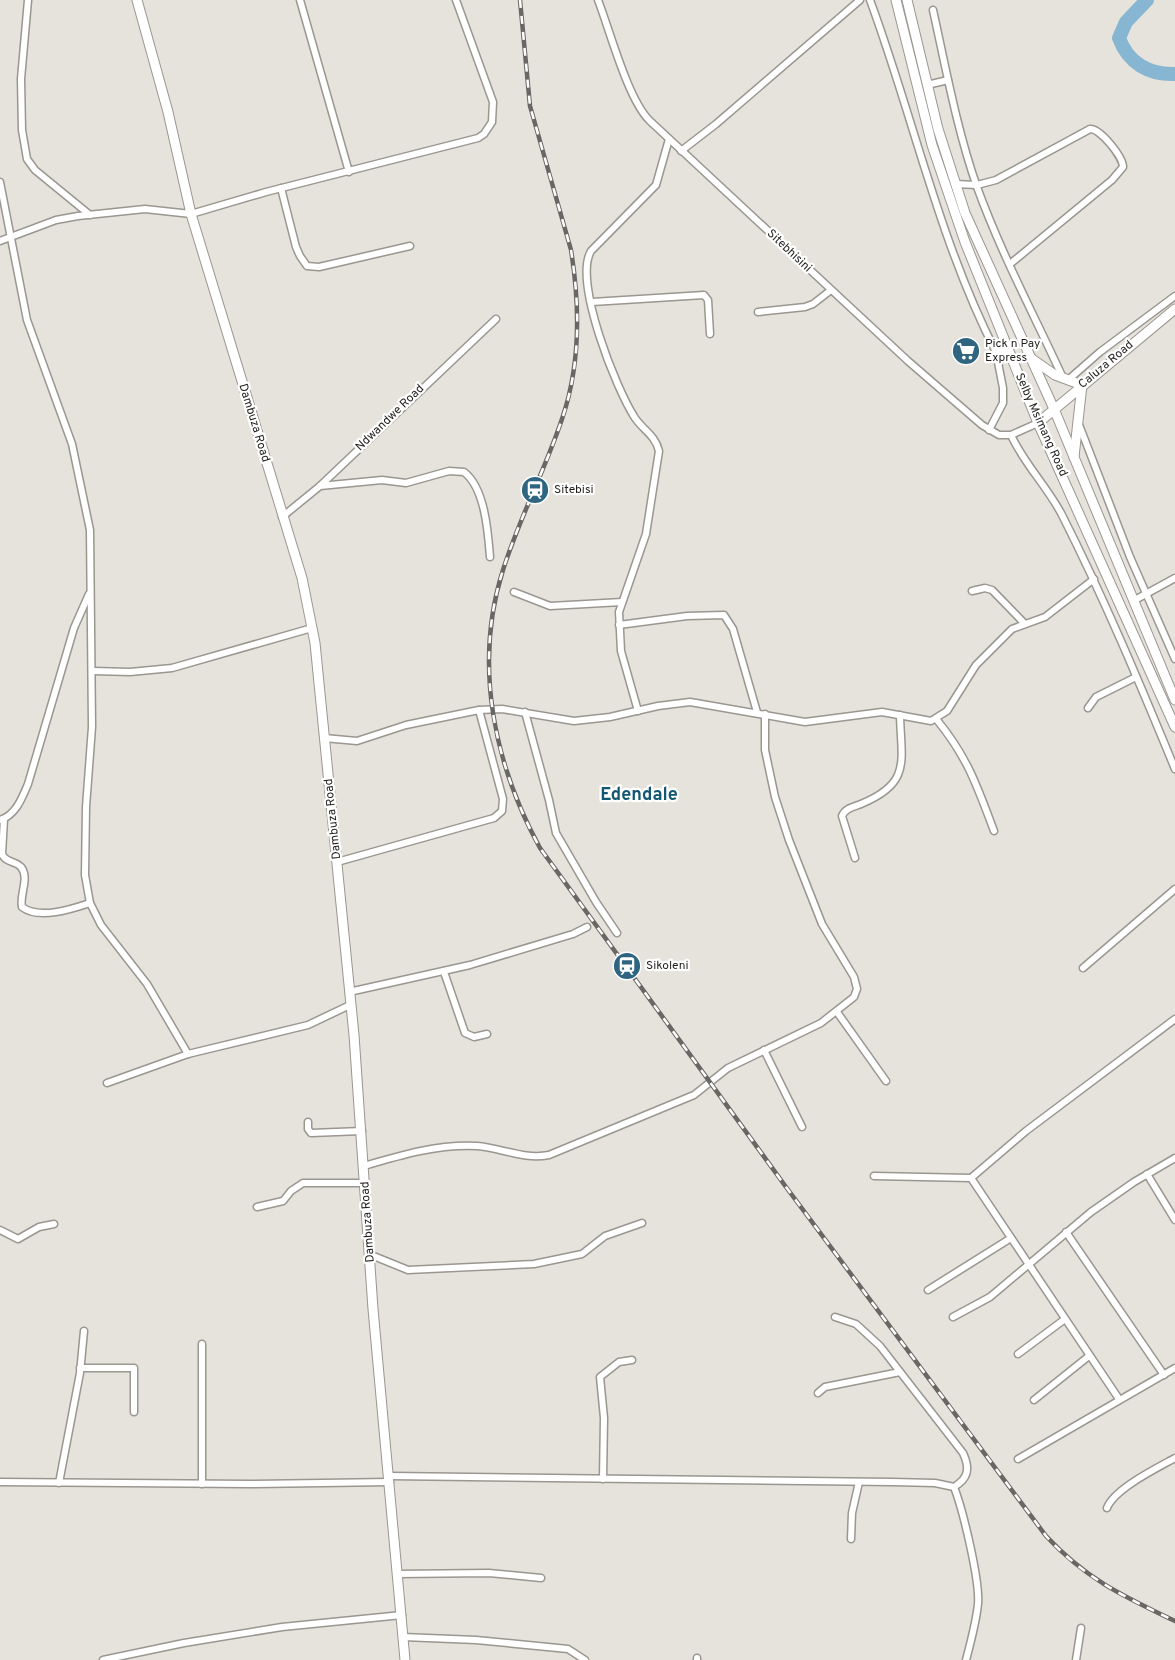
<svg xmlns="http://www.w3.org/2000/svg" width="1175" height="1660" viewBox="0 0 1175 1660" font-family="Overpass,sans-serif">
	<rect width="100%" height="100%" fill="#e6e3dc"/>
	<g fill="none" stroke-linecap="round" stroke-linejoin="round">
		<path stroke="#86b6d1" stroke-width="14" d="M1147,0L1126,22L1119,38C1128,63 1149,75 1175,74"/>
		<defs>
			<g id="street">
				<path d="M28,0L21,79L22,130L27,159L35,170L90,215"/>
				<path d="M300,0L349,172"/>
				<path d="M598,0C610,31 628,100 650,121L908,361L982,425L999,435H1011L1038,423"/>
				<path d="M870,0C913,116 939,241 996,352L1009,351"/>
				<path d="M933,10C946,69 957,130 977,187C1001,253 1034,315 1063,378"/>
				<path d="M927,85L948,80"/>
				<path d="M681,151L716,124L860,0"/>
				<path d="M0,182L27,320L72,444L90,530L92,727L86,807L85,875L90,903L101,925L147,984L188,1054"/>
				<path d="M955,184L977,185L996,180L1090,129C1100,128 1123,157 1123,167L1112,180L1010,264"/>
				<path d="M281,188L296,247L300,256L307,266L319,267L410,246"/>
				<path d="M0,241L56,220L78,216L145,209L191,214L266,192L478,138L484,134L492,122L493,102L456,0"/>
				<path d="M592,302L704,295L708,300L710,334"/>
				<path d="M758,312L805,307L813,304L831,290"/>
				<path d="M1068,380L1100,352L1175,296"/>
				<path d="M1078,422L1130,557L1175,659"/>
				<path d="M989,430L1003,403V388L996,352"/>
				<path d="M1011,435C1024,464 1047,486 1062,515C1104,598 1140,684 1175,769"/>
				<path d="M320,486L382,480L406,483L449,471L464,472C485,488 488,532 490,557"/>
				<path d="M282,517L320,486L496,319"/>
				<path d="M972,591L985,588L992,590L1025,624"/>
				<path d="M514,592L550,606L622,602"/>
				<path d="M1133,601L1175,578"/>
				<path d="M619,625L687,616L724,615L733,629L757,712"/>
				<path d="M93,671L130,672L172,668L312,628"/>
				<path d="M1088,708L1096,697L1136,677"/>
				<path d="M638,711L621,651L619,612L646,534L659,451C655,435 644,431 635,418C616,389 573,281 591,251L656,185L669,139"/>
				<path d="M525,712L549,800L556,833L596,902L617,933"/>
				<path d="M937,720C968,758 977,786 994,831"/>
				<path d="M324,738L357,741L406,725L479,710L502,709L574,721L610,717L658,706L690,702L805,722L882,712L931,721L947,711L976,665L1012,629L1045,617L1094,579"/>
				<path d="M4,819L2,854C6,863 16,861 21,867C30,878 19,895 22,907C39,920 72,909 90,903"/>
				<path d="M0,820C16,815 22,798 28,784L74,628L89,594"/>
				<path d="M855,858L842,816C845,808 854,807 861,804C912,783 901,761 900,715"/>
				<path d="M337,862L494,818L502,811L503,799L479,710"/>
				<path d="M1083,968L1175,889"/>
				<path d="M444,972L465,1033L474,1037L487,1034"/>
				<path d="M349,992L470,965L573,934L587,927"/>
				<path d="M837,1012L886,1081"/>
				<path d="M764,1050L802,1127"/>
				<path d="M107,1083L188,1054L308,1025L350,1005"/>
				<path d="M308,1122V1129L311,1133L362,1131"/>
				<path d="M364,1166C401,1155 438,1144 477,1146C502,1148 524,1160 549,1155L694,1095L728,1068L821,1023L854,997L857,989L854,977L822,924L789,840L775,797L765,750V714"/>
				<path d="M1147,1174L1175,1220"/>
				<path d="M874,1176L971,1178L1026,1131L1175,1019"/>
				<path d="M971,1178L1119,1399"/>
				<path d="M257,1207L283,1201L291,1191L303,1183H365"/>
				<path d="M0,1230L18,1239L39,1227L54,1224"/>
				<path d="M1066,1232L1164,1375"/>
				<path d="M371,1255L408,1270L534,1264L582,1254L605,1236L642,1223"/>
				<path d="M928,1290L1011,1238"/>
				<path d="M835,1317L856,1324L880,1346L963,1453C970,1468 969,1478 954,1487"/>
				<path d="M953,1317L990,1297L1091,1212L1134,1182L1175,1158"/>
				<path d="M1018,1354L1065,1319"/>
				<path d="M80,1368H134V1412"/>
				<path d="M818,1393L825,1387L900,1372"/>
				<path d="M1034,1400L1089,1356"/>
				<path d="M1018,1459L1175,1368"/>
				<path d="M390,1476L892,1482L935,1483L954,1487C963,1510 980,1581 978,1604C976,1623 971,1641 966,1660"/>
				<path d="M603,1479L604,1418L600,1377L619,1362L632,1360"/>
				<path d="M0,1482L250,1484L390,1482"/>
				<path d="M59,1483L80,1373L84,1331"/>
				<path d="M202,1484V1344"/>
				<path d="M1107,1508C1114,1489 1157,1468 1175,1458"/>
				<path d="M851,1539L852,1513L859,1482"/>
				<path d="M397,1574L489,1573L541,1578"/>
				<path d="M403,1637L476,1640L568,1649L585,1660"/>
				<path d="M103,1660L184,1643L282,1627L402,1615"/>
				<path d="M697,1660V1658"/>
				<path d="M1076,1660L1081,1628"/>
			</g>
			<g id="secondary">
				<path d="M137,0L168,112L191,214L302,578L315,643L354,1035L373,1309L405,1660"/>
				<path d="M896,0L932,145L965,242L1038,423L1175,727"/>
				<path d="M907,0L938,129L965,213L1054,409L1175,700"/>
				<path d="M1032,359L1055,375L1082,385L1074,457"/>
				<path d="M1038,423L1175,309"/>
			</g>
		</defs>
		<use href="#street" stroke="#9a9690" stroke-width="9"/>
		<use href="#secondary" stroke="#9a9690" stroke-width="11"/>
		<use href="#street" stroke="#fff" stroke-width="6"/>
		<use href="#secondary" stroke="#fff" stroke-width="9"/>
		<defs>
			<path id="rail" d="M520,0L530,106L571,250C580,306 581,364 562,419C545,470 519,519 503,570C473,664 494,764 540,848L786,1187L1046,1536C1086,1579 1123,1596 1175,1621"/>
		</defs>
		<use href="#rail" stroke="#696763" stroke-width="4.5"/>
		<use href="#rail" stroke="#fff" stroke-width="2.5" stroke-dasharray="8" stroke-linecap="butt"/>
	</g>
	<defs>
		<symbol id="supermarket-disc" viewBox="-11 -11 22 22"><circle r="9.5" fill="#2f6580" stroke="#fff"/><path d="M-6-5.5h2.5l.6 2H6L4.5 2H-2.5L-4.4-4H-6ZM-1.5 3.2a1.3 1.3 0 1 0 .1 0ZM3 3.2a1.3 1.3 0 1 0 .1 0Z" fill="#fff"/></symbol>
		<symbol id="station-disc" viewBox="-11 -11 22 22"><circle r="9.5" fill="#2f6580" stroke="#fff"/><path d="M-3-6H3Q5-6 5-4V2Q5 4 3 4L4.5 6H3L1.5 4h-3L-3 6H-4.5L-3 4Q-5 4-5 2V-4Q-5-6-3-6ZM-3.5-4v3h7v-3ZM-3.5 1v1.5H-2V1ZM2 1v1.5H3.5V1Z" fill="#fff"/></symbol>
	</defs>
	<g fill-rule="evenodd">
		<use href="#supermarket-disc" x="950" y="335" width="32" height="32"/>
		<use href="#station-disc" x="519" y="474" width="32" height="32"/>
		<use href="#station-disc" x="611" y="950" width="32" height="32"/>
	</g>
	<g text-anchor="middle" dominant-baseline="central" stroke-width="4.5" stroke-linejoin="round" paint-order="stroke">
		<g font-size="12" fill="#201f1c" stroke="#fff">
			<text transform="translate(789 251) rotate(43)">Sitebhisini</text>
			<text transform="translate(1106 365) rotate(-40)">Caluza Road</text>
			<text transform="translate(390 418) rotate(-44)">Ndwandwe Road</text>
			<text transform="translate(254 423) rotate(73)">Dambuza Road</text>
			<text transform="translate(1041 425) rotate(66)">Selby Msimang Road</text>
			<text transform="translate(333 819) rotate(-96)">Dambuza Road</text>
			<text transform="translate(368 1222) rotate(-94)">Dambuza Road</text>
		</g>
		<g font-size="12" fill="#201f1c" stroke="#fff" text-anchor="start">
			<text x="985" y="344">Pick n Pay<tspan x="985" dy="14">Express</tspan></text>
			<text x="554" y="490">Sitebisi</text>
			<text x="646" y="966">Sikoleni</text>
		</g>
		<g font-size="18" font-weight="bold" fill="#125673" stroke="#fff">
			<text x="639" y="795">Edendale</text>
		</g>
	</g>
</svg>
